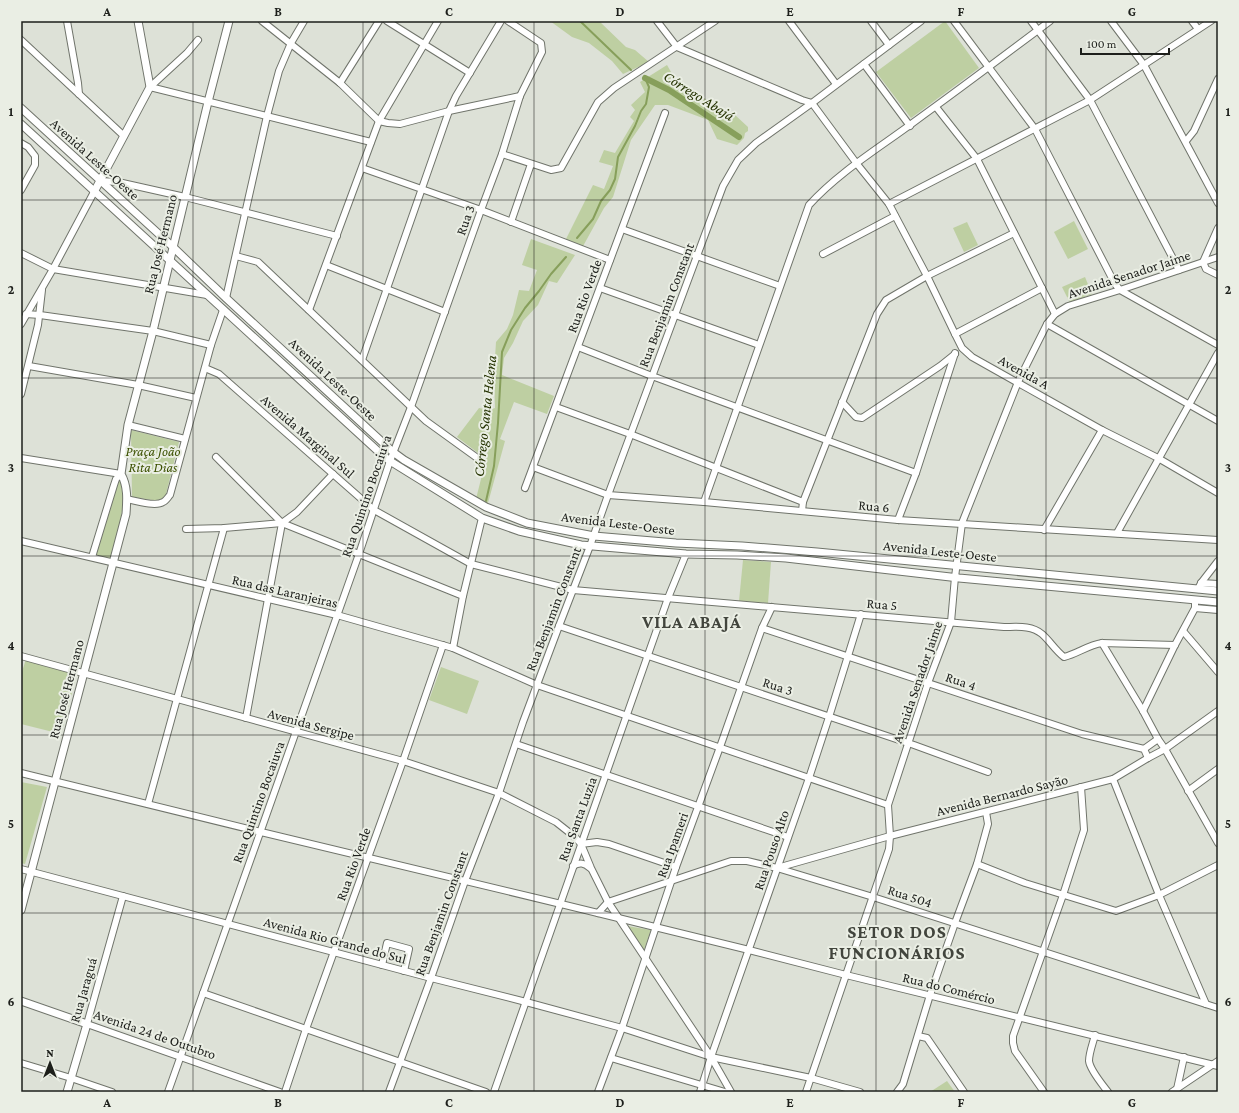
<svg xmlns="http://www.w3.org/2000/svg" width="1239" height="1113" viewBox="0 0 1239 1113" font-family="'Crimson Pro',serif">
	<rect width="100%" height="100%" fill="#dde1d7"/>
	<g fill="#becfa2">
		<path d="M550,21H599L626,47L635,50L649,62L623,74L612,61L589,43L572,37Z"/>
		<path d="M945,21L979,68L911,118L876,72Z"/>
		<path d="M667,65L679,86L691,94L700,96L735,115L748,127V131L745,133L744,138L737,145L717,139L708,120L668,105H655L631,140L613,197L604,208L582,248L565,241L593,185L604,189L613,166L599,162L604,150L615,153L634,121L630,117L635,110L631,105L645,92L640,82Z"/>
		<path d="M1074,221L1088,249L1068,259L1054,232Z"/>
		<path d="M967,222L978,245L964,252L953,228Z"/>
		<path d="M531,239L575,255L557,283L549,281L538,305L523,321L513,343L504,358L502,375L554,396L547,414L514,402L500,439L505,441L488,503L476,499L486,459L457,437L479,408L489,410L495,408L494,374L496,342L507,329L513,315L519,290L529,291L537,270L522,265Z"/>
		<path d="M1085,277L1092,294L1070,303L1062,287Z"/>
		<path d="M131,430L179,442L165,498L159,501L132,497Z"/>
		<path d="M118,478L123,480L124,500L120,522L110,560L94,557Z"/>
		<path d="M743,560L771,562L768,603L739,601Z"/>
		<path d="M26,659L77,674L61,734L21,724V675Z"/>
		<path d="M441,667L479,681L467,714L429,700Z"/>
		<path d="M21,782L47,787L25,864L21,863Z"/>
		<path d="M627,926L651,930L644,950Z"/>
		<path d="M947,1081L955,1092H930Z"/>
	</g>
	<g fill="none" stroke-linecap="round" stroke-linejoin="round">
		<g stroke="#879f5b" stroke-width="2">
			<path d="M580,21L631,70"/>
			<path d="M577,238L593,219L601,201L610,190L615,179L618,157L635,126L641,111L646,104L649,87L645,78"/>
			<path d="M486,501L494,466L498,423L502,352L511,330L525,308L539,291L551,274L566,257"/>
		</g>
		<path stroke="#879f5b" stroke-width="6" d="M645,78L669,90L739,137"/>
		<defs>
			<g id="minor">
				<path d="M67,21L78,83L79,94"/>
				<path d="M262,21L340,83L379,121L388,123L400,124L449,111L520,96"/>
				<path d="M387,21L470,73"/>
				<path d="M657,21L677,47L802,100L812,103L857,164L889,204L927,276L955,334L962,348L972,357L1102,430L1158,458L1218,493"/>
				<path d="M789,21L836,84"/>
				<path d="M871,21L889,45"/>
				<path d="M954,21L1035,129L1115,284L1120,290L1218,345"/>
				<path d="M1031,21L1090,100L1179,270"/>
				<path d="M1111,21L1144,65L1218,203"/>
				<path d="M1192,21L1198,29"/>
				<path d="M21,40L124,136"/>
				<path d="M864,64L910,126"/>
				<path d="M340,83L379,21"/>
				<path d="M150,87L371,142"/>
				<path d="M150,87L187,53L198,40"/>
				<path d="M936,107L977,159L1055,314"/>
				<path d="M1186,141L1194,131L1218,79"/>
				<path d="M21,143L28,147L35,156V165L21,190"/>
				<path d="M502,154L551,170L561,168L598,102L614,88L715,21"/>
				<path d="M362,168L481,210L610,260"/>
				<path d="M100,181L118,182L185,197L337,236"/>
				<path d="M889,204L1090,100L1211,21"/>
				<path d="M511,222L531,164"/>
				<path d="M1218,228L1203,262L1206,269L1218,275"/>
				<path d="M622,229L780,286"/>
				<path d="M21,253L53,269L207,295"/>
				<path d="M823,254L895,216"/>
				<path d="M236,256L258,262L426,421L480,460"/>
				<path d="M326,265L445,312"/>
				<path d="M600,288L759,345"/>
				<path d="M226,298L267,116L279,71L291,43L304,21"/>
				<path d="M309,310L379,121L438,21"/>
				<path d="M26,314L40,315L153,331L211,345"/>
				<path d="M21,324L53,269L94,192"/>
				<path d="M1047,324L1218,421"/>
				<path d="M955,334L1042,288"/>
				<path d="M578,347L652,376L916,473"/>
				<path d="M362,360L449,111L456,96L501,21"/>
				<path d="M29,366L138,385L196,398"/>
				<path d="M205,368L219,374L374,510L471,564L573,590L1004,627C1017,627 1031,625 1042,634C1050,641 1055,650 1064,657C1077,654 1088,645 1102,643L1175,645"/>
				<path d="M21,394L38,325L42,290"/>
				<path d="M842,402L856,417L862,418L940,366L955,354"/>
				<path d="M556,407L630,434L803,502"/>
				<path d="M128,425L185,439"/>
				<path d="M216,457L282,523"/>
				<path d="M21,458L121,474"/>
				<path d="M533,467L608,495L704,502L898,520L1218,540"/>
				<path d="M525,488L665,113"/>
				<path d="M127,499C136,501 156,507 163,502C166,501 168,497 170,495L211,345L223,310"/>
				<path d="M704,502L809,205C839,172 879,148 914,122C960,89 1005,55 1050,21"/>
				<path d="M802,511L803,502L877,314L886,300L927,276L1014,233"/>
				<path d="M898,520L916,473L955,353"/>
				<path d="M282,523L297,512L333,474"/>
				<path d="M186,529L224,528L282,523L463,596"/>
				<path d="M1044,530L1102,430"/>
				<path d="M1117,533L1218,353"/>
				<path d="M21,541L337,615L453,648L537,685L888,805"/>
				<path d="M92,557L114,485L116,479L121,474"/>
				<path d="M1201,583L1218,584"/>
				<path d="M1198,589L1201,583L1218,561"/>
				<path d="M1195,608L1218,610"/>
				<path d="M559,626L914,745L988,772"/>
				<path d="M762,628L1082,734L1144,749L1148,758"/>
				<path d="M1183,631L1218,672"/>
				<path d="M1102,643L1143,711L1158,739L1165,749L1218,843"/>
				<path d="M453,648L463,596L482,518"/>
				<path d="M21,656L403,761L499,793L556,822L575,837L581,844L591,868L608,902L711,1057L731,1092"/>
				<path d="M1143,711L1175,645L1195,608V600"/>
				<path d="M246,718L282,523"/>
				<path d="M516,744L788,837"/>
				<path d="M1144,749L1158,739"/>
				<path d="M21,773L261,832L561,904L749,950L846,975L1218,1066"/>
				<path d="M1113,779L1159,895L1206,1004"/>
				<path d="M1188,791L1218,769"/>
				<path d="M148,804L224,528"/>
				<path d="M581,844L597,842L609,844L676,867"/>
				<path d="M977,864L1025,883L1116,911L1159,895L1218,865"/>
				<path d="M573,866C580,862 584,863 590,868"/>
				<path d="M777,868L890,836L1113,779L1148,758L1165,749L1218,711"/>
				<path d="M21,869L431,978L526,1002L622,1028L711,1057L811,1078L860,1092"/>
				<path d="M123,896L87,1024L280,1092"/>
				<path d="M598,913L608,902L731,861H747L777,868L873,897L1218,1008"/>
				<path d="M382,965L387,943L409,949L404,971"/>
				<path d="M203,993L486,1092"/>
				<path d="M1095,1035C1093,1043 1089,1053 1089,1061C1090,1070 1102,1084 1108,1092"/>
				<path d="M918,1036L927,1038L964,1092"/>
				<path d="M611,1058L725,1092"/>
				<path d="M21,1063L71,1078L112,1092"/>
				<path d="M1177,1089L1184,1057"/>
				<path d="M168,1092L359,554L390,461L411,407L481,210L502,154L520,96L542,52L541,43L508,21"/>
				<path d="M285,1092L306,1029L403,761L443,645"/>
				<path d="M389,1092L431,978L465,881L499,793L523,722L559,626L590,546L608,495L723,186L738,160L756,143L812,103L921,21"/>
				<path d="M494,1092L668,598L686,554"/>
				<path d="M598,1092L622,1028L676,867L720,747L762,628L772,607"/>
				<path d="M700,1092L711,1057L809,778L829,717L861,614"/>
				<path d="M806,1092L889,849L890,836L888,805L928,683L951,622L955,577L962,523L1018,382L1047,324L1055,314L1068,306L1120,290L1218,257"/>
				<path d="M897,1092L903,1084L930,995L955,923L977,864L988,824L986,812"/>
				<path d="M1044,1092L1015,1051L1013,1043V1036L1063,895L1084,830L1081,787"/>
				<path d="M1172,1092L1218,1061"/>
			</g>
			<g id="major">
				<path d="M21,108L173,247L226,298L393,452L404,460L486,507L527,523L594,536L676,543L742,546L817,552L1218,591"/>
				<path d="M21,124L381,454L390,461L482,518L519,531L581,545L686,554L737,555L786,558L959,578L1218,602"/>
				<path d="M94,192L150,87L138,21"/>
				<path d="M21,910L126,514C127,500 128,486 121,474L128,425L153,331L208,102L229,21"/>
				<path d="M21,1001L87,1024L67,1092"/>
			</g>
		</defs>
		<use href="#minor" stroke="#70746b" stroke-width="8"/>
		<use href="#major" stroke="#70746b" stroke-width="9"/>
		<use href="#minor" stroke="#fff" stroke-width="6"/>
		<use href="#major" stroke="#fff" stroke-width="7"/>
	</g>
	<path fill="none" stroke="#1d1f1b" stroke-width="1" stroke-opacity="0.55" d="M193,21V1092M363,21V1092M534,21V1092M705,21V1092M876,21V1092M1046,21V1092M21,200H1218M21,378H1218M21,556H1218M21,735H1218M21,913H1218"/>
	<g text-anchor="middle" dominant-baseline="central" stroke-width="4" stroke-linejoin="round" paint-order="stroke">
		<g font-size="14" fill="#1d1f1b" stroke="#eaeee4">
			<text transform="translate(95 159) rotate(42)">Avenida Leste-Oeste</text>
			<text transform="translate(465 220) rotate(-70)">Rua 3</text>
			<text transform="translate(160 244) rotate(-76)">Rua José Hermano</text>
			<text transform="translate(1129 274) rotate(-18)">Avenida Senador Jaime</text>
			<text transform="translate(584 296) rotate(-70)">Rua Rio Verde</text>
			<text transform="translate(666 305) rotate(-69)">Rua Benjamin Constant</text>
			<text transform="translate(1024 372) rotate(29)">Avenida A</text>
			<text transform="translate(333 379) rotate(43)">Avenida Leste-Oeste</text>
			<text transform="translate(308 436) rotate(41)">Avenida Marginal Sul</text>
			<text transform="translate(366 496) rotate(-71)">Rua Quintino Bocaiuva</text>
			<text transform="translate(874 506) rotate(5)">Rua 6</text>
			<text transform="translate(618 523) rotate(7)">Avenida Leste-Oeste</text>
			<text transform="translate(940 551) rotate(6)">Avenida Leste-Oeste</text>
			<text transform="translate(285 591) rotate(13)">Rua das Laranjeiras</text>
			<text transform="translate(882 604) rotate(5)">Rua 5</text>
			<text transform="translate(553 609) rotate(-69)">Rua Benjamin Constant</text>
			<text transform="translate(961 681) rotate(19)">Rua 4</text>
			<text transform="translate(917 682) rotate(-71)">Avenida Senador Jaime</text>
			<text transform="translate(778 686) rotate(18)">Rua 3</text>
			<text transform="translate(66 689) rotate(-75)">Rua José Hermano</text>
			<text transform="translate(311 724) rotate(15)">Avenida Sergipe</text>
			<text transform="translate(1002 795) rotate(-14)">Avenida Bernardo Sayão</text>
			<text transform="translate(258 802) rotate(-70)">Rua Quintino Bocaiuva</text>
			<text transform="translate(577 819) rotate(-70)">Rua Santa Luzia</text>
			<text transform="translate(672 845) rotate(-70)">Rua Ipameri</text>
			<text transform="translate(771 850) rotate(-71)">Rua Pouso Alto</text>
			<text transform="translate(353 864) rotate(-70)">Rua Rio Verde</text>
			<text transform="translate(910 896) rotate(18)">Rua 504</text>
			<text transform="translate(441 913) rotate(-70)">Rua Benjamin Constant</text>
			<text transform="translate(335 940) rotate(15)">Avenida Rio Grande do Sul</text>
			<text transform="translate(949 988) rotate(14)">Rua do Comércio</text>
			<text transform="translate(83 990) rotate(-74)">Rua Jaraguá</text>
			<text transform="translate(155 1034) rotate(19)">Avenida 24 de Outubro</text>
		</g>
		<g font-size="14" font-style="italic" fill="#3c5100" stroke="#eaeee4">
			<text x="153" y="451">Praça João<tspan x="153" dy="16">Rita Dias</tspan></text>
		</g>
		<g font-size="15" font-style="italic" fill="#243200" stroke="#eaeee4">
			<text transform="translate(699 96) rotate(32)">Córrego Abajá</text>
			<text transform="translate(485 416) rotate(-84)">Córrego Santa Helena</text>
		</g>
		<g font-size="18" font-weight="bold" letter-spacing="1" fill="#42453d" stroke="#eaeee4">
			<text x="692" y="622">VILA ABAJÁ</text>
			<text x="897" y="932">SETOR DOS<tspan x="897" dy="21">FUNCIONÁRIOS</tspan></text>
		</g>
	</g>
	<rect width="1239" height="1113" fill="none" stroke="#eaeee4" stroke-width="44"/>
	<g transform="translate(50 1063)" stroke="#eaeee4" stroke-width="3" paint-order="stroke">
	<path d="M0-3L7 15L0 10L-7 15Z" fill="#1d1f1b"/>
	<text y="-6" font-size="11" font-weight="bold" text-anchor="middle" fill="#1d1f1b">N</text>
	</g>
	<path d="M1081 48v6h88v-6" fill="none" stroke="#1d1f1b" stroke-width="2"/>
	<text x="1087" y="48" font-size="12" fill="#1d1f1b" stroke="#eaeee4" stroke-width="3" paint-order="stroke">100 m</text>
	<rect x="22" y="22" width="1195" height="1069" fill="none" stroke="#1d1f1b" stroke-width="1.5"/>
	<g font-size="13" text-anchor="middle" font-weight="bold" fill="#1d1f1b">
		<text x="107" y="16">A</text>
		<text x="278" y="16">B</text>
		<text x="449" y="16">C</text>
		<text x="620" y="16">D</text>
		<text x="790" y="16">E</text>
		<text x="961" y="16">F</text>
		<text x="1132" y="16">G</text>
		<text x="11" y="116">1</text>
		<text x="1228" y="116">1</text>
		<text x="11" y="294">2</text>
		<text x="1228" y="294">2</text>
		<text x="11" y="472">3</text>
		<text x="1228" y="472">3</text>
		<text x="11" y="650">4</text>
		<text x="1228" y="650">4</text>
		<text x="11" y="828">5</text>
		<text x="1228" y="828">5</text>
		<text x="11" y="1006">6</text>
		<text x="1228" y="1006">6</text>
		<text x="107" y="1107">A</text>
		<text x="278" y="1107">B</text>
		<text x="449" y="1107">C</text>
		<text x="620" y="1107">D</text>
		<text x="790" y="1107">E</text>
		<text x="961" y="1107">F</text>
		<text x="1132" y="1107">G</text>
	</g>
</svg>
